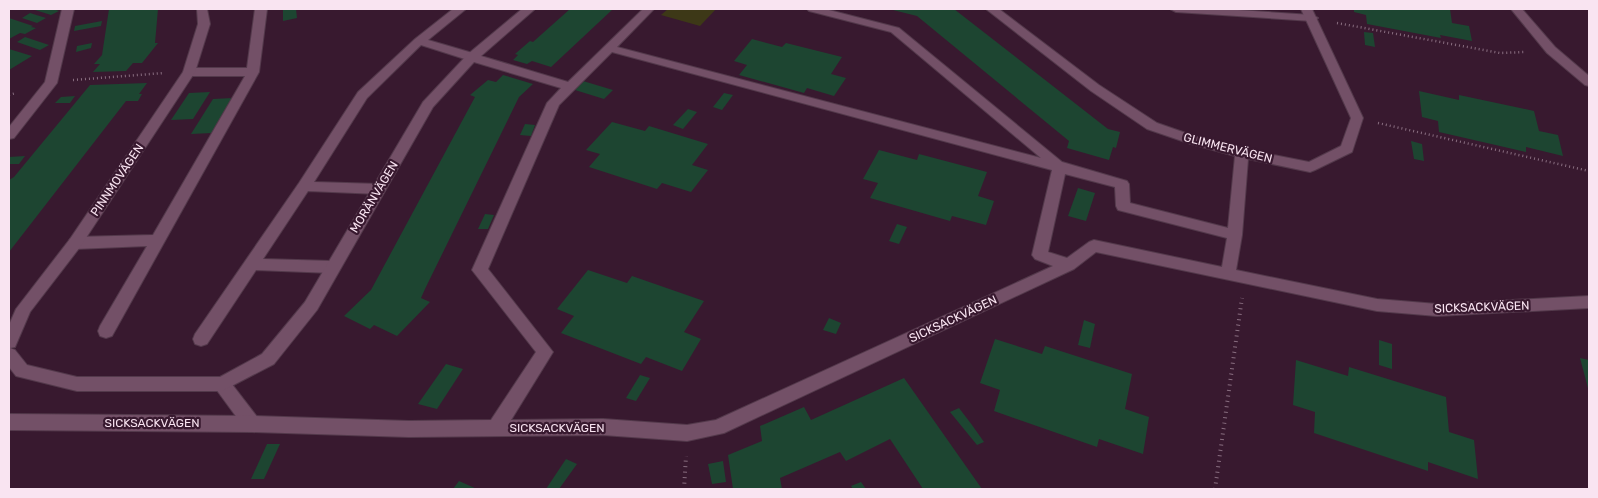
<svg xmlns="http://www.w3.org/2000/svg" width="1598" height="498" viewBox="0 0 1598 498" font-family="Rubik,sans-serif">
	<rect width="100%" height="100%" fill="#38192f"/>
	<path fill="#3d3817" d="M668,9H716L700,26L661,15Z"/>
	<g fill="#1d4531">
		<path d="M38,9H53L59,11L51,15L35,10Z"/>
		<path d="M109,9H158L155,43H158L142,63H133L126,71L93,72L100,64H94L102,55Z"/>
		<path d="M283,9H296L297,18L283,21Z"/>
		<path d="M570,9H613L551,67L532,61L527,64L513,60L518,55L515,54L530,41L533,42Z"/>
		<path d="M889,9H954L1108,129L1120,132L1116,148L1113,147L1109,160L1067,148L1069,141L917,16Z"/>
		<path d="M1354,9H1450L1452,23L1469,26L1472,41L1440,35L1441,38L1367,24L1366,15L1354,12Z"/>
		<path d="M30,13L46,18L37,23L22,18Z"/>
		<path d="M9,18L33,26L31,27L36,28L25,34L20,33L9,39Z"/>
		<path d="M102,21L101,26L74,31L75,26Z"/>
		<path d="M1364,32L1373,33L1375,47L1365,45Z"/>
		<path d="M25,37L49,45L40,50L17,42Z"/>
		<path d="M752,39L782,47L786,43L842,57L831,74L846,78L834,96L807,88L804,93L739,75L747,65L734,61Z"/>
		<path d="M92,43L91,48L76,52L77,46Z"/>
		<path d="M9,49L32,56L9,70Z"/>
		<path d="M503,75L533,84L519,97L425,289L421,298L430,302L397,336L374,325L370,329L344,316L371,290L475,97L470,95L488,80L496,82Z"/>
		<path d="M583,81L613,90L604,99L575,90Z"/>
		<path d="M147,83L139,94H142L138,101H126L9,252V180L14,177L90,85Z"/>
		<path d="M1419,91L1459,100V95L1534,111L1539,131L1558,135L1563,156L1526,147V152L1439,132L1438,121L1422,117Z"/>
		<path d="M210,92L193,119L171,120L189,93Z"/>
		<path d="M724,93L733,95L722,110L713,107Z"/>
		<path d="M75,96L70,103H55L61,97Z"/>
		<path d="M233,98L212,133L191,134L213,99Z"/>
		<path d="M688,109L697,112L683,129L673,125Z"/>
		<path d="M612,122L645,131L649,126L708,144L692,165L708,170L691,192L662,183L657,189L589,167L600,154L586,150Z"/>
		<path d="M525,124L535,125L531,136L520,135Z"/>
		<path d="M1411,141L1422,144L1424,161L1414,159Z"/>
		<path d="M879,150L917,160L919,154L987,172L978,196L994,201L986,225L952,216L950,221L870,198L878,183L863,179Z"/>
		<path d="M25,156L19,164H9V157Z"/>
		<path d="M1078,188L1095,193L1086,221L1068,216Z"/>
		<path d="M485,214L494,215L488,229H478Z"/>
		<path d="M897,224L907,227L899,244L889,241Z"/>
		<path d="M588,270L627,283L632,276L704,301L684,332L701,339L682,371L646,357L641,364L561,333L574,316L557,309Z"/>
		<path d="M829,318L841,323L836,334L823,330Z"/>
		<path d="M1084,320L1095,324L1090,348L1078,345Z"/>
		<path d="M995,339L1042,354L1045,346L1132,374L1125,409L1149,417L1143,454L1099,439L1097,447L994,411L1000,390L980,383Z"/>
		<path d="M1379,340L1392,344V369L1379,365Z"/>
		<path d="M1580,358L1589,360V392Z"/>
		<path d="M1296,360L1348,376L1349,367L1446,397L1449,432L1474,440L1478,479L1428,462V471L1314,433L1315,412L1293,405Z"/>
		<path d="M446,364L463,369L437,409L418,404Z"/>
		<path d="M640,375L650,378L636,401L626,398Z"/>
		<path d="M904,378L982,489H923L890,439L846,461L840,452L780,478L782,489H733L728,455L762,441L760,426L804,407L811,420Z"/>
		<path d="M959,408L972,425L984,442L977,445L950,412Z"/>
		<path d="M267,444H280L264,479H251Z"/>
		<path d="M566,459L577,464L559,489H546Z"/>
		<path d="M723,461L726,482L712,484L708,464Z"/>
		<path d="M459,481L477,489H453Z"/>
		<path d="M861,482L866,489H853L851,486Z"/>
	</g>
	<g fill="none" stroke-linecap="round" stroke-linejoin="round">
		<defs>
			<g id="lane">
				<path d="M62,9H74L57,83L14,138L9,139V127L45,82Z"/>
				<path d="M255,9H267L259,72L112,336L106,338L100,336L98,331L100,326L147,246L75,249L70,247L68,243L70,239L75,237L153,235L245,76H189L183,72L189,68H247Z"/>
				<path d="M453,9H466L428,40L476,54L478,57L476,60H468L421,45L367,98L314,182L379,184L384,186L386,189L384,192L379,194L308,191L263,259L332,261L337,263L340,267L337,271L332,273L256,270L207,344L201,346L195,344L193,339L195,334L299,183L358,92L415,39Z"/>
				<path d="M1170,9H1223L1312,15L1318,18L1312,21L1176,12Z"/>
				<path d="M1511,9H1522L1555,47L1589,76V86L1585,85L1547,53Z"/>
				<path d="M222,377L228,379L258,418L261,424L258,430L252,432L246,430L216,389L213,384L216,379Z"/>
			</g>
			<path id="street" d="M197,9H207L210,24L195,72L80,247L30,312L15,347L10,348L15,350L27,365L77,377H220L262,354L305,302L423,102L468,54L522,9H535L481,56L568,82L643,9H654L617,47L1041,158L891,32L809,11L807,9H825L899,28L1062,162L1127,181L1129,184L1130,203L1228,228L1235,156L1191,144L1147,129L1091,91L986,9H999L1099,85L1157,123L1200,138L1254,151L1309,162L1341,146L1351,118L1301,9H1312L1363,118L1352,152L1315,170L1310,172L1248,159L1242,235L1236,270L1377,299L1437,304L1589,296V308L1437,316L1377,311L1096,252L1074,269L724,433L687,441L603,435L409,437L252,432L9,430V414L252,416L409,421L491,420L536,352L472,270L547,103L561,88L474,62L433,107L317,310L274,364L222,391H77L16,376L9,367V325L16,309L70,239L183,72L198,24ZM612,52L1052,170L1032,255L1035,259L1053,266L716,420L687,425L603,419L511,420L553,352L488,269L559,105ZM1065,174L1115,187L1116,206L1118,210L1227,238L1222,267L1094,240L1089,242L1067,258L1048,252Z"/>
		</defs>
		<use href="#lane" stroke="#53394b" stroke-width="2"/>
		<use href="#street" stroke="#53394b" stroke-width="2"/>
		<g stroke="#896e80" stroke-width="2.5" stroke-dasharray="1 3" stroke-linecap="butt">
			<path d="M1337,23L1500,53L1525,52"/>
			<path d="M73,80L164,73"/>
			<path d="M9,95L16,93"/>
			<path d="M1378,123L1589,171"/>
		</g>
		<g stroke="#896e80" stroke-width="4" stroke-dasharray="1 4.5" stroke-linecap="butt">
			<path d="M684,489L686,456"/>
			<path d="M1215,489L1242,298"/>
		</g>
		<use href="#lane" fill="#735067" fill-rule="evenodd"/>
		<use href="#street" fill="#735067" fill-rule="evenodd"/>
	</g>
	<g text-anchor="middle" dominant-baseline="central" stroke-width="4.5" stroke-linejoin="round" paint-order="stroke">
		<g font-size="12" fill="#f9e4f1" stroke="#38192f">
			<text transform="translate(1228 148) rotate(14)">GLIMMERVÄGEN</text>
			<text transform="translate(117 180) rotate(-56)">PINNMOVÄGEN</text>
			<text transform="translate(374 197) rotate(-59)">MORÄNVÄGEN</text>
			<text transform="translate(1482 307) rotate(-2)">SICKSACKVÄGEN</text>
			<text transform="translate(953 319) rotate(-25)">SICKSACKVÄGEN</text>
			<text x="152" y="423">SICKSACKVÄGEN</text>
			<text x="557" y="428">SICKSACKVÄGEN</text>
		</g>
	</g>
	<rect width="1598" height="498" fill="none" stroke="#f9e4f1" stroke-width="20"/>
</svg>
